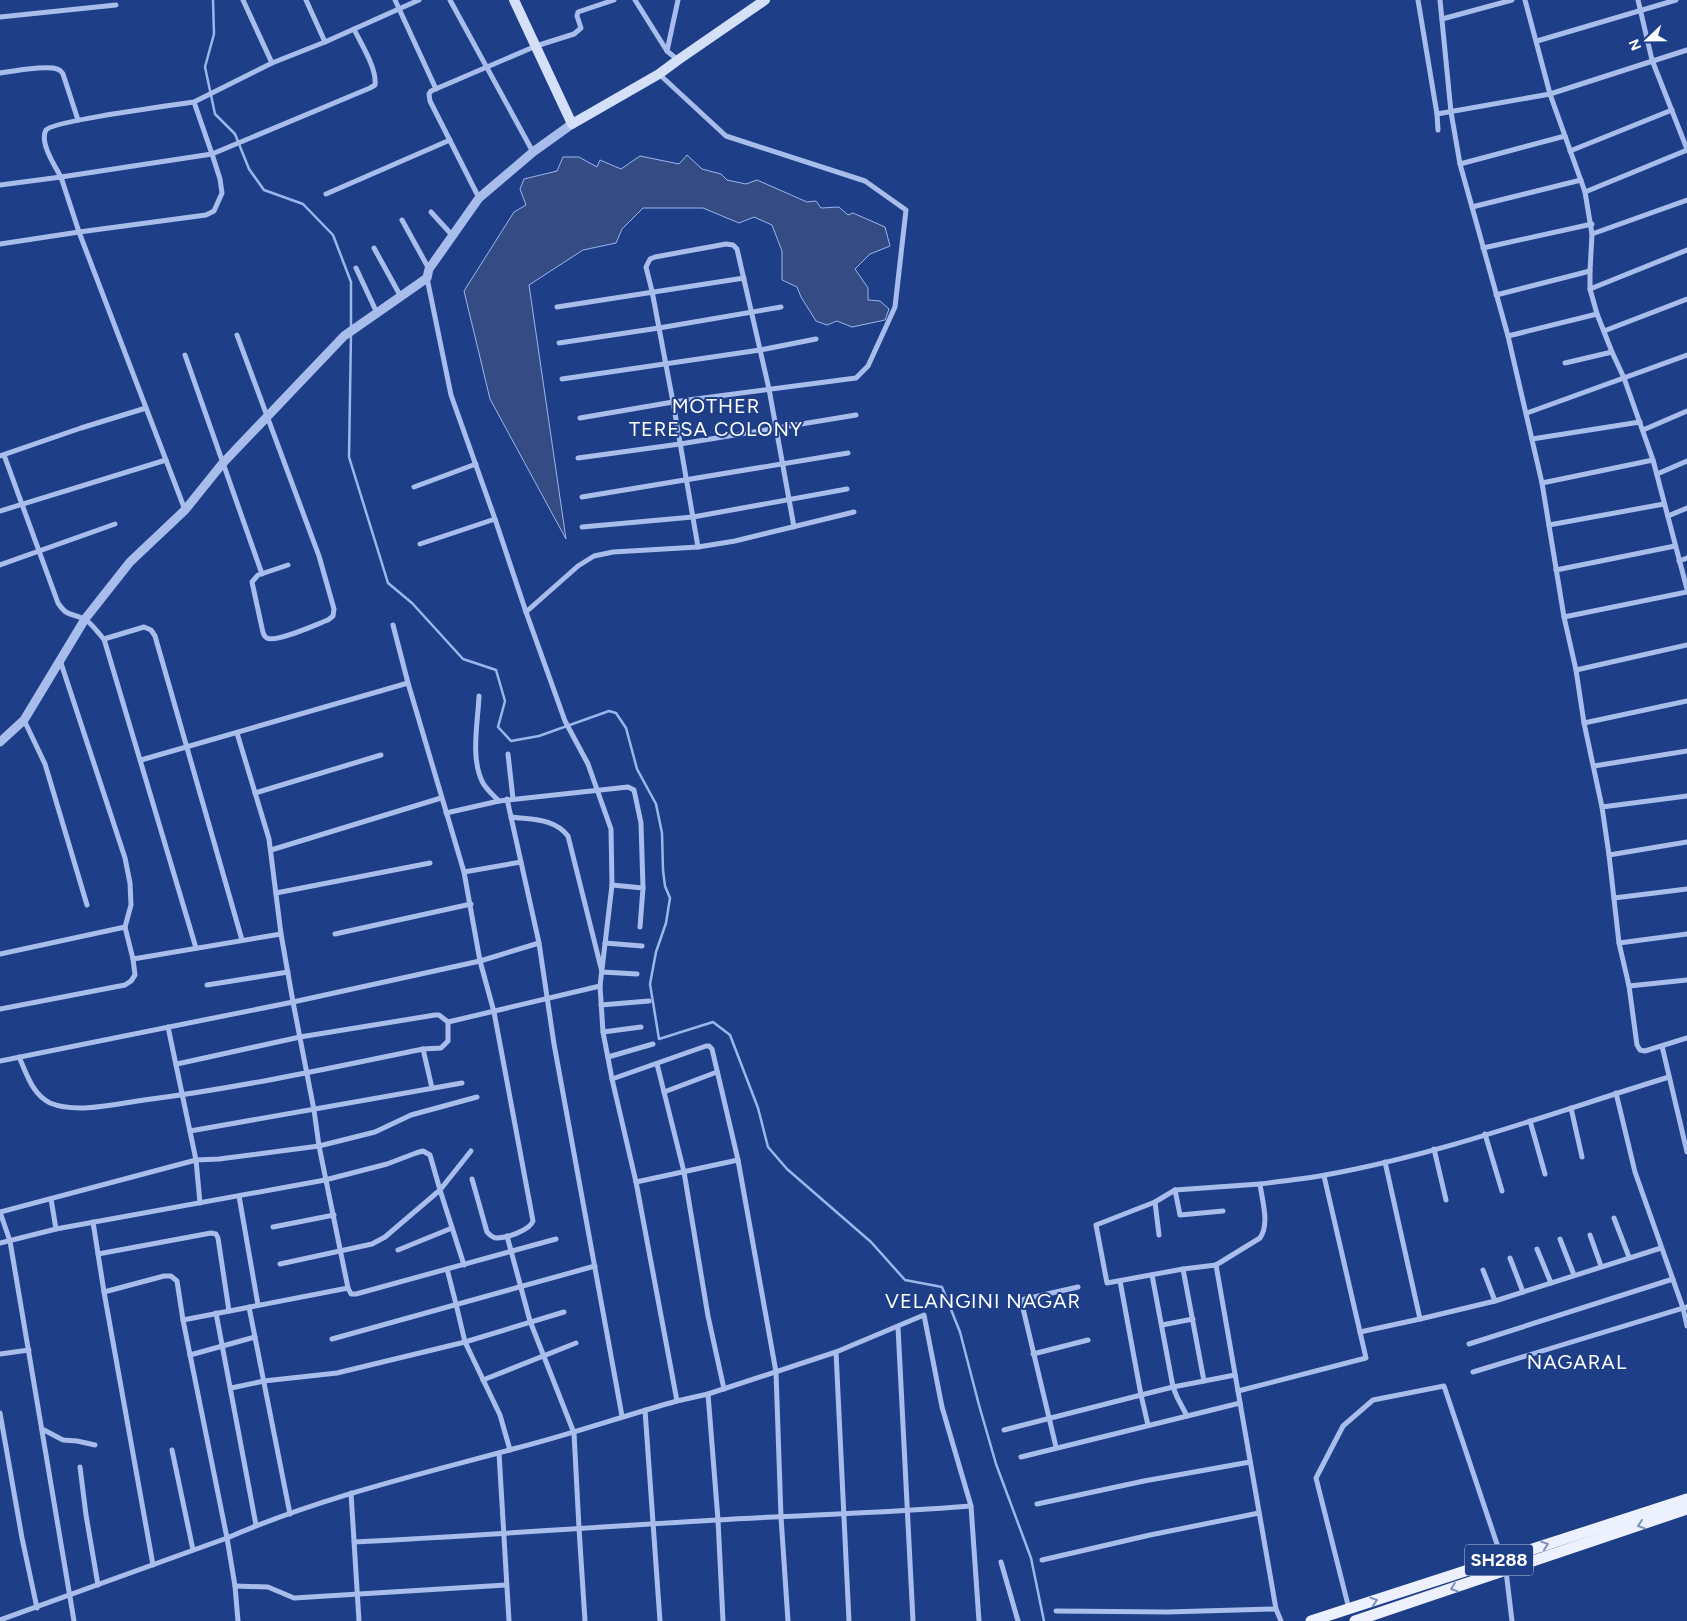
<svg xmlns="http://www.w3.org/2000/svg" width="1687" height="1621" viewBox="0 0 1687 1621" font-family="Figtree,sans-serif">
	<rect width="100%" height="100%" fill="#1e3e88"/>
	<path fill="#344c83" stroke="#9bb6ed" d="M687,155L702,169L721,174L727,180L746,184L757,180L807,202L816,201L821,208L839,207L848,215L853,213L885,227L890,246L870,254L855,269L868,288V300L880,301L889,309L885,320L852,327L837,321L827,325L816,321L801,297L797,287L782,280V251L772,225L754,217L739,223L703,208H643L622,229L616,243L583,250L529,285L566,539L490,399L464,291L514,212L526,205L520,189L524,179L557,171L563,157H579L597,167L600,160L621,169L640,156L679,164Z"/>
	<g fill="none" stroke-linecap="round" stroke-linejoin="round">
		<g stroke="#9bb6ed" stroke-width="2.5">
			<path d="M213,0L214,34L205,67L215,114L235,134L249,169L264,190L303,204L333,235L351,282V328"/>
			<path d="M351,334L349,457L388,583L412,603L463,659L496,670L505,701L498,727L511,741L539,736L609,711L616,713L626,728L637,769L656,804L662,833L663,870L665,886L670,898L666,923L656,952L650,984L659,1039L713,1022L730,1035L758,1108L768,1147L787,1169L871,1242L905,1280L942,1287L960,1332L979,1405L996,1464L1031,1558L1044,1621"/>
		</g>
		<g stroke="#a8bdeb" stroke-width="5">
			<path d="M243,0L272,63"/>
			<path d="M306,0L325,42"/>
			<path d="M395,0L436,89"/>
			<path d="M450,0L533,152"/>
			<path d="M635,0L667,51L678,60"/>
			<path d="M1418,0L1437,114"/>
			<path d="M1440,0L1451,112L1460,164L1508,336L1542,483L1564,617L1576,670L1584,723L1602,807L1609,855L1619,943L1629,986L1637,1045L1640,1050L1645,1051L1687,1038"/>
			<path d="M1525,0L1550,94L1585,192L1592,234L1590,271V289L1597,314L1612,352L1624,378L1653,460L1687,589"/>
			<path d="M1638,0L1652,60L1687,149"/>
			<path d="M0,17L116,5"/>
			<path d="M1442,19L1512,0"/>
			<path d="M1537,41L1676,0"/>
			<path d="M667,51L678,0"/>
			<path d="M0,73C12,71 47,65 57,69C61,70 61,71 63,74L78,120"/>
			<path d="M194,102C175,105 52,121 46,130C39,142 55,166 61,177L212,154L194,102L272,63L325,42L419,0"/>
			<path d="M1438,130L1437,114L1550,94L1687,50"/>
			<path d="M1570,151L1672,110"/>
			<path d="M1460,164L1565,136"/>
			<path d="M0,185L61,177L79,232L185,510"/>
			<path d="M1585,192L1687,150"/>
			<path d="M326,194L450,140"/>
			<path d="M479,198L430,101L429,94L431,91L536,46L574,34L581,28L577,16L578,12L614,0"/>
			<path d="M1472,207L1581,180"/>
			<path d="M431,212L452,235"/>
			<path d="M402,220L429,269"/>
			<path d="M1592,234L1687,200"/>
			<path d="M0,244L79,232L206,215L214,211L222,193L220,179L212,154L370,88L375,85C377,68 361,44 354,29"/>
			<path d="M374,248L401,297"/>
			<path d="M1483,248L1592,224"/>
			<path d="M356,268L377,313"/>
			<path d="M427,278L451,395L495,519L526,612L565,721L588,764L611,829L612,885L600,986L448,1022"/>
			<path d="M1590,289L1687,250"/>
			<path d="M1496,295L1590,271"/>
			<path d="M557,307L744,278"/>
			<path d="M1604,331L1687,299"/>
			<path d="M237,335L319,556L334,609L333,616L328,620C317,624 276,643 267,638C263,636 263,632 262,628L252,582L258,575L288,565"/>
			<path d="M1508,336L1597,314"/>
			<path d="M559,343L659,328L781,307"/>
			<path d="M185,355L262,574"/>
			<path d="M1565,363L1612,352"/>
			<path d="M562,379L760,350L816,339"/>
			<path d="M1527,413L1687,355"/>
			<path d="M580,418L673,402L856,378L868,366L895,307L906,210L865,181L726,136L659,74"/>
			<path d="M1643,430L1687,411"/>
			<path d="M1532,439L1640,422"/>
			<path d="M4,455L58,603C68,618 71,612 84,619C91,622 98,633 104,639L196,948"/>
			<path d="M0,456L81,428L146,408"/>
			<path d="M578,458L680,444L856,415"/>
			<path d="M1657,474L1687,461"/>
			<path d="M1542,483L1653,460"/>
			<path d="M414,487L476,464"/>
			<path d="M582,497L848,453"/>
			<path d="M0,511L166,460"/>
			<path d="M1668,516L1687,508"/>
			<path d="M1549,525L1664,504"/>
			<path d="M582,527L693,517L847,489"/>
			<path d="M420,544L495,519"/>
			<path d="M698,547L673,402L652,291L646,267L650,259L655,257L726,244L733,245L737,249L769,389L794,527"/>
			<path d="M1679,561L1687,558"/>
			<path d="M0,565L115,524"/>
			<path d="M1556,570L1675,546"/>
			<path d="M526,612L578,566L594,556L613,552L698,547L735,541L854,512"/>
			<path d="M1564,617L1687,592"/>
			<path d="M393,625L408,683L464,872L480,961L494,1012L533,1221C530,1230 507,1238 497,1238C492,1238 490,1235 487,1232L472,1179"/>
			<path d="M104,639L144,627L151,630L155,636L242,940"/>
			<path d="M60,660L125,858L130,883L131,905L125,927"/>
			<path d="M1576,670L1687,645"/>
			<path d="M479,696C478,722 470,759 483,783C487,790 493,795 499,801L628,787L634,790L641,823L643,888"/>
			<path d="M24,720L45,764L87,905"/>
			<path d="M1584,723L1687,701"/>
			<path d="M237,733L269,839L281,934L293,1002L314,1110L319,1146L348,1288L351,1294H356L556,1239"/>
			<path d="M508,754L513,799"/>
			<path d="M141,760L408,683"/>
			<path d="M1594,766L1687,751"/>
			<path d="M255,793L381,755"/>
			<path d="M1602,807L1687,796"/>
			<path d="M446,813L499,801"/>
			<path d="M511,817C533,820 554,818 568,836L602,972L637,974"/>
			<path d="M271,850L441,798"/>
			<path d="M1609,855L1687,842"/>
			<path d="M521,862L539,943L554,1044L622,1416"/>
			<path d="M464,872L521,862L507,799"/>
			<path d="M612,885L643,888L640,927"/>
			<path d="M276,893L430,863"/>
			<path d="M1614,898L1687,889"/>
			<path d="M335,934L471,904"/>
			<path d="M605,943L642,946"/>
			<path d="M1619,943L1687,934"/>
			<path d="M0,954L125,927L133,959L135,975L131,981L125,985L0,1009"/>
			<path d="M133,959L281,934"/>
			<path d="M207,985L288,972"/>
			<path d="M600,986L603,1032L612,1079"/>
			<path d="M1629,986L1687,980"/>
			<path d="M601,1005L649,1001"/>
			<path d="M168,1027L196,1160L200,1203"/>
			<path d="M603,1032L641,1027"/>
			<path d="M1662,1046L1687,1152"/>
			<path d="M423,1049L432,1088"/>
			<path d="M19,1057C27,1074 32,1094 50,1103C77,1114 116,1104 144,1100C238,1088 331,1068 423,1049L441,1048L448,1041V1022L439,1015H435L300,1037L177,1064"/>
			<path d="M608,1057L653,1044"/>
			<path d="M0,1061L293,1002L480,961L539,943"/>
			<path d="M657,1064L684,1172L708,1316L724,1389"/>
			<path d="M664,1092L717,1072"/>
			<path d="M1616,1093L1635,1172L1683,1308L1687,1326"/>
			<path d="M1571,1108L1582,1157"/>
			<path d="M1530,1121L1545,1174"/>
			<path d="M190,1131L462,1083"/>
			<path d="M1485,1134L1502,1191"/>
			<path d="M1434,1149L1446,1200"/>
			<path d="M1385,1162L1420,1319"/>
			<path d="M636,1182L738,1160"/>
			<path d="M1175,1190L1260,1184"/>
			<path d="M239,1196L258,1305"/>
			<path d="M51,1199L56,1229"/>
			<path d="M1155,1202L1159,1235"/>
			<path d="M0,1212L196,1160L219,1159L319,1146L375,1132L411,1115L477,1097"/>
			<path d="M0,1212L10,1241L74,1621"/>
			<path d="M1614,1218L1629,1257"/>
			<path d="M93,1222L104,1292L153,1565"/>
			<path d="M273,1227L334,1215"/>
			<path d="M1590,1235L1601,1266"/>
			<path d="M507,1236L530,1321L574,1433L579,1528L585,1621"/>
			<path d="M1560,1239L1574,1275"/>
			<path d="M0,1243L56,1229L325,1180L387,1164L416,1153L423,1151L430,1155L440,1190L385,1237L372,1244L280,1264"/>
			<path d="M1537,1249L1551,1283"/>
			<path d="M398,1250L452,1228"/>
			<path d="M98,1254L211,1233L216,1234L218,1238L229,1311"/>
			<path d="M1510,1258L1523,1292"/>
			<path d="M464,1265L440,1190L471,1151"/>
			<path d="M1216,1265L1183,1269L1107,1283L1096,1225L1155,1202L1175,1190L1180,1215L1223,1211"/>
			<path d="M447,1269L456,1304L465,1342L500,1415L510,1450"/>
			<path d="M1183,1269L1204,1381L1235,1375"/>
			<path d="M1483,1270L1495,1301"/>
			<path d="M1152,1275L1173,1387L1177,1397L1187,1416"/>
			<path d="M104,1292L164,1276H171L177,1281L183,1320"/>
			<path d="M249,1307L290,1514"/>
			<path d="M216,1313L256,1525"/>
			<path d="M1162,1325L1193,1319"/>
			<path d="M898,1327L913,1621"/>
			<path d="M1360,1332L1420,1319L1495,1301L1661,1248"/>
			<path d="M332,1339L595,1266"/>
			<path d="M1469,1344L1673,1279"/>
			<path d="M836,1352L849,1621"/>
			<path d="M0,1354L29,1350"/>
			<path d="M1033,1354L1088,1340"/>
			<path d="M190,1355L255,1337"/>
			<path d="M1473,1372L1687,1307"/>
			<path d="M483,1380L576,1343"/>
			<path d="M231,1388L264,1381L337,1373L465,1342L564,1312"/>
			<path d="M1238,1391L1366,1358L1324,1176"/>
			<path d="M708,1394L836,1352L924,1315L942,1407L971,1506L979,1621"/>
			<path d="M645,1410L660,1621"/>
			<path d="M0,1413L22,1538L37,1608"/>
			<path d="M1148,1425L1141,1395L1173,1387L1204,1381"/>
			<path d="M42,1429L63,1440L77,1441L95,1445"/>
			<path d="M1004,1430L1141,1395L1120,1281"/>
			<path d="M1056,1447L1021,1300L1078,1287"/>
			<path d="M172,1450L193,1550"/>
			<path d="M499,1453L509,1621"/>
			<path d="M1021,1457L1240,1403"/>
			<path d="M80,1467L86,1515L98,1585"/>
			<path d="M351,1493L359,1621"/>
			<path d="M1037,1504L1144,1481L1250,1462"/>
			<path d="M354,1542C475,1536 596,1527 717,1520C802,1515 886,1513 971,1506"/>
			<path d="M1042,1560L1150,1535L1259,1513"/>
			<path d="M1001,1562L1018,1621"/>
			<path d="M1506,1571L1512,1621"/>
			<path d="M235,1586L268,1587L294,1598L506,1585"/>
			<path d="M1349,1609L1316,1478L1343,1426L1373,1400L1444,1386L1502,1559"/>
			<path d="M1056,1611L1167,1612L1276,1609"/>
			<path d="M0,1620L227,1538C319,1498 417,1475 513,1449C569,1435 623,1416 677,1401"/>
			<path d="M238,1621L235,1586L227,1538L183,1320L348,1288"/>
			<path d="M723,1621L718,1520L708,1394L677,1401L636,1182L612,1079L706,1046H709L712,1049L738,1160L776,1372L781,1517L788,1621"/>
			<path d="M1281,1621L1276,1609L1216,1265L1260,1238C1270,1224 1262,1200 1260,1184C1282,1181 1304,1179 1325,1175C1442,1154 1555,1112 1669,1077"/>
		</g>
		<path stroke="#a8bdeb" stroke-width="9" d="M0,742L24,720L85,619L130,562L185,510L222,464L344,336L427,278L429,269L479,198L533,152L572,124"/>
		<path stroke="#d4dff8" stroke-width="10" d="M514,0L572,124L659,74L678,60L765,0"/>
		<g stroke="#edf1fe" stroke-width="11">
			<path d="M1311,1621L1687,1499"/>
			<path d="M1355,1621L1687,1509"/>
		</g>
	</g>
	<defs><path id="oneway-chevron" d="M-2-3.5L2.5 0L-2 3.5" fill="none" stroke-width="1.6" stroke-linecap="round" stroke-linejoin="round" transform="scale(1.25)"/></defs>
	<g stroke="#7b8fbd">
		<use href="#oneway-chevron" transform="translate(1641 1525) rotate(161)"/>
		<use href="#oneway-chevron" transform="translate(1545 1545) rotate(-18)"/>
		<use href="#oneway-chevron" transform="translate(1454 1588) rotate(161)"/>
		<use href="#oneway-chevron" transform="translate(1374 1601) rotate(-18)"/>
	</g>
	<g text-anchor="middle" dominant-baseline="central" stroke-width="4" stroke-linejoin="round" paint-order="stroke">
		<rect fill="#1e3e88" stroke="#bcc5db" stroke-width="1" x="1465" y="1544.5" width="68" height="31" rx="4"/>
		<g font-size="18" font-weight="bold" fill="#fff">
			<text x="1499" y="1560">SH288</text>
		</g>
		<g font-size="20" letter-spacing="1" fill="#fff" stroke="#1e3e88">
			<text x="716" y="406">MOTHER<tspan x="716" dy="23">TERESA COLONY</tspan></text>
			<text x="983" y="1301">VELANGINI NAGAR</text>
			<text x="1577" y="1362">NAGARAL</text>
		</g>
	</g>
	<g transform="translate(1647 40) rotate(248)" stroke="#1e3e88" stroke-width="4" paint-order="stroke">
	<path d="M0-4L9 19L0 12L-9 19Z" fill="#ffffff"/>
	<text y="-8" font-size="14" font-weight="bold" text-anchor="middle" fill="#ffffff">N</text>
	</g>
</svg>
